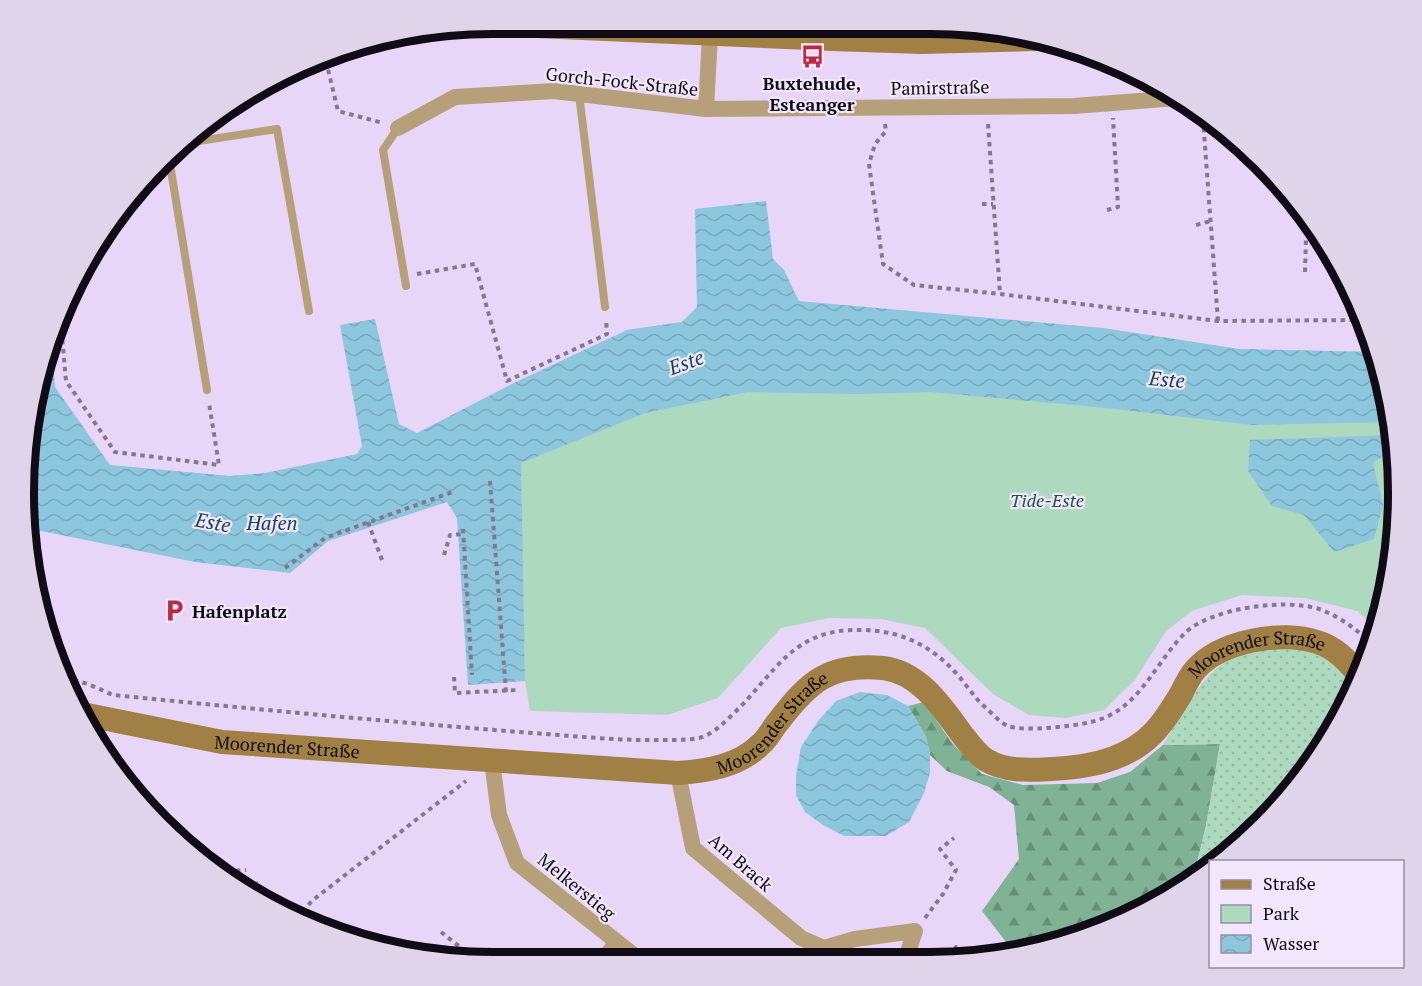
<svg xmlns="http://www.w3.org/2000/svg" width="1422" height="986" viewBox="0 0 1422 986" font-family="'PT Serif',serif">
	<defs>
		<pattern id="forest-firs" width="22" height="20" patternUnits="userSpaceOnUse" patternTransform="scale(1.5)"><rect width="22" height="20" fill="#80b395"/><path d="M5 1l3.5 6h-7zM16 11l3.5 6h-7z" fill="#679079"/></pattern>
		<pattern id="garden-dots" width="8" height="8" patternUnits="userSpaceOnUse" patternTransform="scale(1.5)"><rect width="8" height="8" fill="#add9be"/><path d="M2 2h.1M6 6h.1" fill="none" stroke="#94b9a3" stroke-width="1.8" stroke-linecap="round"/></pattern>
		<pattern id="water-waves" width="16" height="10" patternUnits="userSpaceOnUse" patternTransform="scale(1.5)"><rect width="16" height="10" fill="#8cc7de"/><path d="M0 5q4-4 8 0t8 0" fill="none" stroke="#78aabe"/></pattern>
	</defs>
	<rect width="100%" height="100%" fill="#e7d6f7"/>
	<path fill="url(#forest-firs)" d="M924,702L952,743L982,774L1023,785L1097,783L1130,772L1163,745L1220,744L1206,826L1194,875L1136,914L1013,951L982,911L1019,859L1014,805L989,787L947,771L930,755L926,737L908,706Z"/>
	<path fill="#add9be" d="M697,308L1103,328L1239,349L1375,352L1394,431L1397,523L1382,614L1377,628L1357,611L1305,598L1242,595L1192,611L1166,631L1135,680L1104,710L1066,718L1029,715L993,694L925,628L881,619L829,618L781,628L718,698L667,715L530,711L525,681L520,463L627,330L682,322Z"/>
	<path fill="url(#garden-dots)" d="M1274,645L1317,652L1337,666L1355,687L1350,700L1301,778L1238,845L1214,861L1210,862V864L1194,875L1206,826L1220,744L1163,745C1179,720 1194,688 1217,668C1233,655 1255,650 1274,645Z"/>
	<g fill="url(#water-waves)">
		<path d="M766,201L773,259L784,270L799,301L1103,328L1239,349L1375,352L1392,422L1252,425L1107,408L931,392L858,394L748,392L645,413L521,463L525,681L468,685L457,518L447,502L328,541L290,573L195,562L31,529L28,432L52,342L55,387L110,465L230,476L265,473L357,454L362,446L340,325L375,319L399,424L417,433L516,382L627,330L682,322L697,307L695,209Z"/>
		<path d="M1394,435L1395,463L1389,461L1385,455L1373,463L1383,505L1374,539L1334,552L1304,515L1272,506L1248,471L1250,440Z"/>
		<path d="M860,692L887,695L908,706L926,737L930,755V773L924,793L909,822L886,836H844L823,825L805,812L796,795V776L801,747L818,721L836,701Z"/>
	</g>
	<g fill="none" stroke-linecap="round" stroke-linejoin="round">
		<g stroke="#84788f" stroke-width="4" stroke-dasharray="4.5 4.5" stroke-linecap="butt">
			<path d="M326,61L338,111L383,123"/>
			<path d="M1203,119L1218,321"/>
			<path d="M885,124L886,131L875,144L869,164L883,264L914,285L1000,294L1218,321L1363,320"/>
			<path d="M988,124L1000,294"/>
			<path d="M982,204H993"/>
			<path d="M1107,210L1118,207L1113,118"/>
			<path d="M1196,225L1211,221"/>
			<path d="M1305,272L1306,238L1320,237"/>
			<path d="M417,274L475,264L507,381L607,334L606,320"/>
			<path d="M60,313L66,381L115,452L219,465L209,403"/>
			<path d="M490,481L506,692"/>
			<path d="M368,522L382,560"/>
			<path d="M463,529L472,675"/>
			<path d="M444,555L450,535L463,534"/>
			<path d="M285,568L325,538L455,491"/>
			<path d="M454,677L455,693L518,690"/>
			<path d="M65,678L88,684L113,695C253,709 392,722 532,733C576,736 620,741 664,740C676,740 688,740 699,738C713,734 723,724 733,714C776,673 792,628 861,630C898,630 929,644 954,671C966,683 973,697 986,708C992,713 1000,723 1008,726C1024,732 1074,726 1091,722C1138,712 1154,664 1185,633C1211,608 1285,598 1319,609C1339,616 1356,629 1371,643"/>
			<path d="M218,872L246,870"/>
			<path d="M239,884L258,883"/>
			<path d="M296,918L313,900L466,781"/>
			<path d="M925,918L943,894L956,870L940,849L954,838"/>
			<path d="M441,932L478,961"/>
			<path d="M950,958L956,947L973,958"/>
		</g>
		<g stroke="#b5a079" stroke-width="8">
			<path d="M579,94L605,307"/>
			<path d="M398,128L383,150L406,286"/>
			<path d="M186,143L277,129L309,311"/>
			<path d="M169,158L207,390"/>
		</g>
		<g stroke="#b5a079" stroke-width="16">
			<path d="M710,35L706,109L1074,106L1177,98"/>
			<path d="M398,128L455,97L554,91L706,109"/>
			<path d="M56,653H58"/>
			<path d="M492,761L499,815L517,863L640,960"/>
			<path d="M678,773L693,848L801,938L824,948L834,959"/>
			<path d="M824,948L855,939L915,931L906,958"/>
			<path d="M603,960L617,942"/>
		</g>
		<g stroke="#a08044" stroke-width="24">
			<path d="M492,24L832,39L922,42L1036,39"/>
			<path id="s1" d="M82,714L222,742L678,773C708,771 739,766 761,744C768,738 772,729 778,722C809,681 830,663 883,668C919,672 942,707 961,733C968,742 976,754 986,760C1006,772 1030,770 1052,769C1072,768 1095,765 1114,758C1149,745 1163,724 1181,694C1185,686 1189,677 1195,670C1220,641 1282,630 1317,642C1335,647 1348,661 1359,675"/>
		</g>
	</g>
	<defs>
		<symbol id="bus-bare" viewBox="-9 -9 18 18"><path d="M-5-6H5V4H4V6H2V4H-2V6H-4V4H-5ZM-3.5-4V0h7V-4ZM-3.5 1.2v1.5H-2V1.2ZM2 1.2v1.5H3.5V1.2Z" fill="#bb2a3f" stroke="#f1e6fb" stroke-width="2.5" paint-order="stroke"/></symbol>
		<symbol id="parking-bare" viewBox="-9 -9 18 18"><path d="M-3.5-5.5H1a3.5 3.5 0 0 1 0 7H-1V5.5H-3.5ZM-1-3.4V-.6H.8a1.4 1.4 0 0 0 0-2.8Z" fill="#bb2a3f" stroke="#f1e6fb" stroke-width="2.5" paint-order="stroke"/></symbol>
	</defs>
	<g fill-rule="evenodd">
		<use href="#bus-bare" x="796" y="40" width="33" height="33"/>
		<use href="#parking-bare" x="158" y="594" width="33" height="33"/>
	</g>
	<g text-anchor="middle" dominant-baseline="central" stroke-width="4.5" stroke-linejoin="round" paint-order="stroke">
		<g font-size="18" fill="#110b16" stroke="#f1e6fb">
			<text transform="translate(622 81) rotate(6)">Gorch-Fock-Straße</text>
			<text transform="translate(940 87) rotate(-1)">Pamirstraße</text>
			<text stroke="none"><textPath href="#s1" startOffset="1305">Moorender Straße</textPath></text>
			<text stroke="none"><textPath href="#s1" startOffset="712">Moorender Straße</textPath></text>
			<text stroke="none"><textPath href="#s1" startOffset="208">Moorender Straße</textPath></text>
			<text transform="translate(741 862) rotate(41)">Am Brack</text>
			<text transform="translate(577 886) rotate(39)">Melkerstieg</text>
		</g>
		<g font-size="18" font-weight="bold" fill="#110b16" stroke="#f1e6fb">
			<text x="812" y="83">Buxtehude,<tspan x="812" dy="21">Esteanger</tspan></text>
			<text x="192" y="611" text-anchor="start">Hafenplatz</text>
		</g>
		<g font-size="18" font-style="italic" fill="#1d593b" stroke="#f1e6fb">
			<text x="1047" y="500">Tide-Este</text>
		</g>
		<g font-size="20" font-style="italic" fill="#144657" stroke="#f1e6fb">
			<text transform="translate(686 362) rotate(-20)">Este</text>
			<text transform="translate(1167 379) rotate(5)">Este</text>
			<text transform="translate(213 522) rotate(10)">Este</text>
			<text x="272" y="522">Hafen</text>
		</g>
	</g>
	<path d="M0 0H1422V986H0ZM492 34H930A458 458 0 0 1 1388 492V494A458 458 0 0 1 930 952H492A458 458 0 0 1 34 494V492A458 458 0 0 1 492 34Z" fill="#dfd4e9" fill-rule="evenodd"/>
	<path fill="none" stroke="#110b16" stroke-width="8" d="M492 34H930A458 458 0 0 1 1388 492V494A458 458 0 0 1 930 952H492A458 458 0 0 1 34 494V492A458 458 0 0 1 492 34Z"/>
	<rect x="1209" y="860" width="195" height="108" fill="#f1e6fb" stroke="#978e9f" stroke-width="1.5"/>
	<rect x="1221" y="880" width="30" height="9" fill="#a08044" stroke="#978e9f" stroke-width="1.5"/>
	<text x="1263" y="890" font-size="18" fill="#110b16">Straße</text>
	<rect x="1221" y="905" width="30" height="18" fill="#add9be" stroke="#978e9f" stroke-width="1.5"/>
	<text x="1263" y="920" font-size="18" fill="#110b16">Park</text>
	<rect x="1221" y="935" width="30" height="18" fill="url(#water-waves)" stroke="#978e9f" stroke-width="1.5"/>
	<text x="1263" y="950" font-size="18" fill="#110b16">Wasser</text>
</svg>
